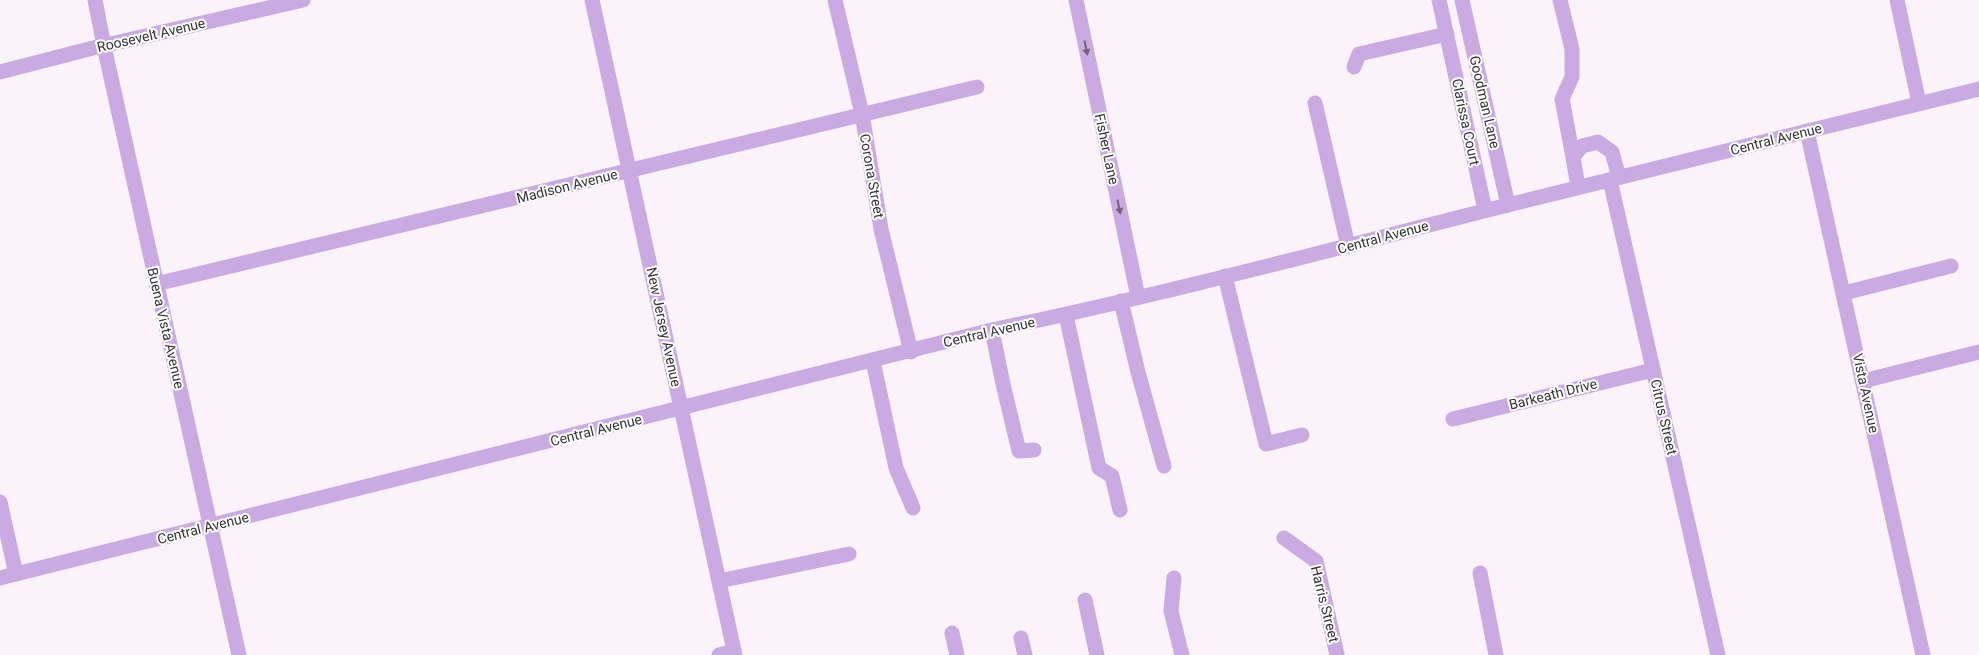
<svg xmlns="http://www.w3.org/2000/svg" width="1979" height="655" viewBox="0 0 1979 655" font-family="Roboto,sans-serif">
	<rect width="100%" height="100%" fill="#faf4fa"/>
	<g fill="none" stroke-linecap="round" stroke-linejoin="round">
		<g stroke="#caabe1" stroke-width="15">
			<path d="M95,0L104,46L239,655"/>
			<path d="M592,0L735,655"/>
			<path d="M835,0L862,114L881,229L911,352"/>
			<path d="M1076,0L1138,297"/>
			<path d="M1439,0L1485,210"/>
			<path d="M1462,0L1508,205"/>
			<path d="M1560,0L1572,49V77L1562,99L1573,157"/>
			<path d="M1897,0L1919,103"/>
			<path d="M1354,67L1359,54L1447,34"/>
			<path d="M0,72L93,48L303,0"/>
			<path d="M1315,103L1348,246"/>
			<path d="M1807,131L1923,655"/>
			<path d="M1610,180L1718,655"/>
			<path d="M1578,187L1573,157L1582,146L1598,142L1612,152L1619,177"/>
			<path d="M1225,276L1266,444L1302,435"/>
			<path d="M156,284L977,87"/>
			<path d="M1844,293L1951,266"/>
			<path d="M1121,301L1138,372L1164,466"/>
			<path d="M1066,315L1099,468L1112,476L1120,510"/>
			<path d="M992,330L1003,384L1019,451L1034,450"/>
			<path d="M873,361L896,468L913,508"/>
			<path d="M1863,381L1979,352"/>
			<path d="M1453,419L1653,370"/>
			<path d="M0,502L16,574"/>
			<path d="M1284,538L1316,561L1337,655"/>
			<path d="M1480,573L1496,655"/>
			<path d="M0,578L992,330C1166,294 1337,248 1508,205C1665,165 1822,128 1979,89"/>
			<path d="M1174,578L1171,611L1182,655"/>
			<path d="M719,581L849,554"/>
			<path d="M1085,600L1097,655"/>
			<path d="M952,633L957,655"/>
			<path d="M1021,638L1025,655"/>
			<path d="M719,655L734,651"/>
		</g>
	</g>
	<defs><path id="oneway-solid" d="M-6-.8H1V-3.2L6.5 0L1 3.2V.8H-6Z" transform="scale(1.25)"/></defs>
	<g fill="#6f6279">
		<use href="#oneway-solid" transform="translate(1086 48) rotate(78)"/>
		<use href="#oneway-solid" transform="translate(1119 207) rotate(78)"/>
	</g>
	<g text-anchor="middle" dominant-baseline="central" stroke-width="4" stroke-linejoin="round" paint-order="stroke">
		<g font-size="14" fill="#333133" stroke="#fff">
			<text transform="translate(151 35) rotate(-13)">Roosevelt Avenue</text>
			<text transform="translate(1485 102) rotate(77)">Goodman Lane</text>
			<text transform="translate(1466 122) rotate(78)">Clarissa Court</text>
			<text transform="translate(1776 139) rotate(-14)">Central Avenue</text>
			<text transform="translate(1107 149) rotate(78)">Fisher Lane</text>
			<text transform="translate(872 176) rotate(80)">Corona Street</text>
			<text transform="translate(567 186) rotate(-14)">Madison Avenue</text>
			<text transform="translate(1383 237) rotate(-15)">Central Avenue</text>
			<text transform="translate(664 327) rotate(78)">New Jersey Avenue</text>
			<text transform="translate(166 328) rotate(77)">Buena Vista Avenue</text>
			<text transform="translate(989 332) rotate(-13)">Central Avenue</text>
			<text transform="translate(1866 393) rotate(78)">Vista Avenue</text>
			<text transform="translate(1553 394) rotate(-14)">Barkeath Drive</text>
			<text transform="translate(1664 417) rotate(77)">Citrus Street</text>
			<text transform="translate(596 430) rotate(-14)">Central Avenue</text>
			<text transform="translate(203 528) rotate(-14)">Central Avenue</text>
			<text transform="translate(1325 604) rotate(76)">Harris Street</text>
		</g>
	</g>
</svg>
